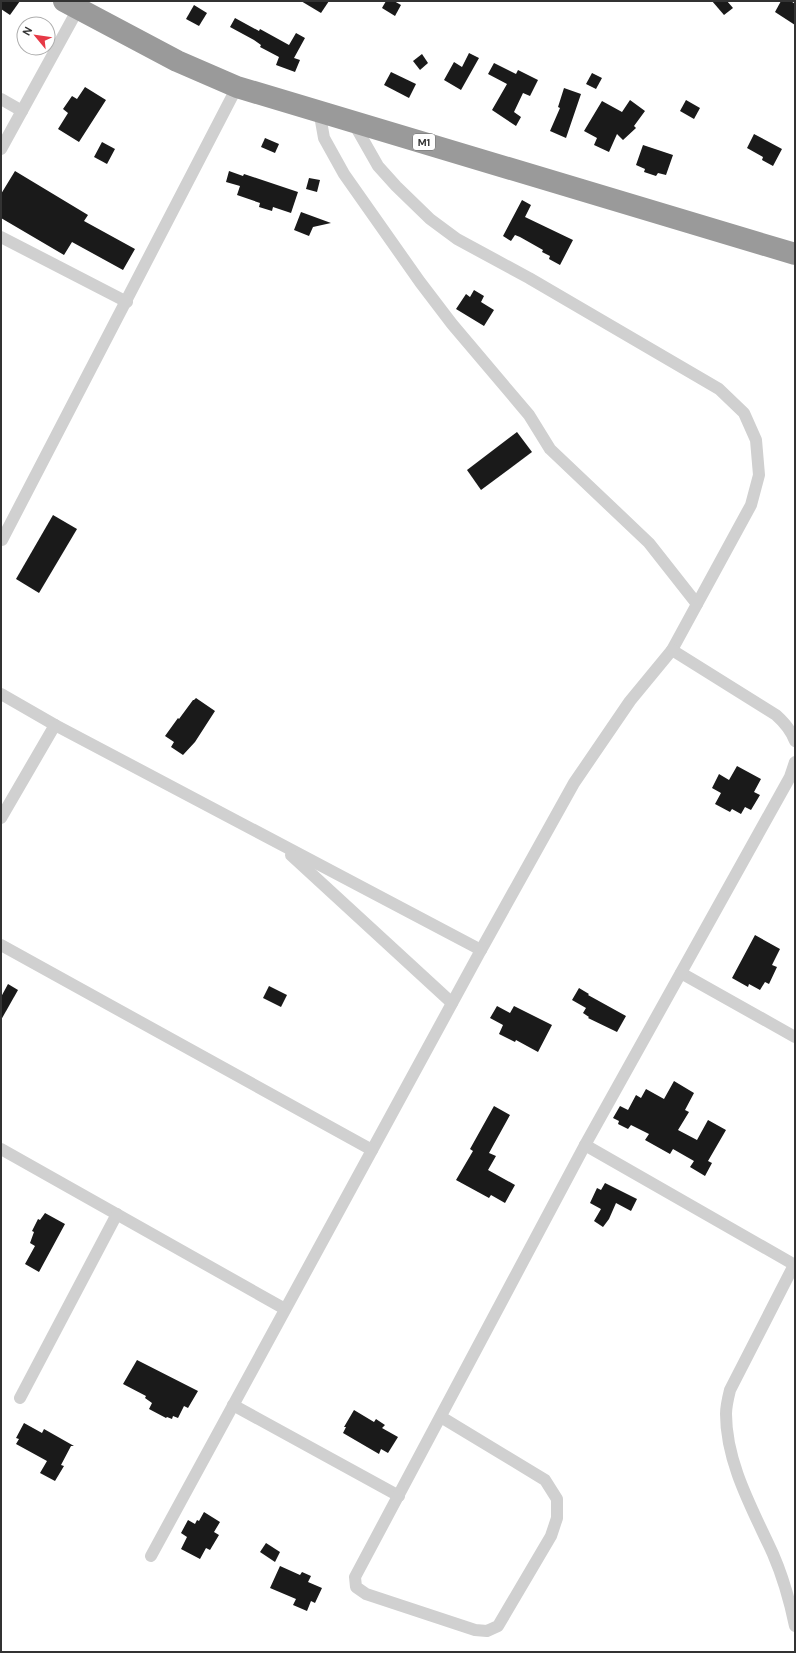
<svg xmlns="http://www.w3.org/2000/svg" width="796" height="1653" viewBox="0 0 796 1653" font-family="'DM Sans',sans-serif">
	<rect width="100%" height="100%" fill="#fff"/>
	<g fill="#1a1a1a">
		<path d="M1,1H20L10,15L1,9Z"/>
		<path d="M301,1H329L321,13Z"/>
		<path d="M386,1H394L401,5L395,16L382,8Z"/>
		<path d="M712,1H727L733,8L724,15Z"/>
		<path d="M781,1H791L795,4V25L775,12Z"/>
		<path d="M194,5L207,13L199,26L186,19Z"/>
		<path d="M235,18L259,31L260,29L289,45L296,33L305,38L294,58L300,60L295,72L276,65L279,57L260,47L261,45L254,40L230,27Z"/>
		<path d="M469,53L479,58L461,90L444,80L454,62L462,67Z"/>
		<path d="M422,54L428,63L420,70L413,61Z"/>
		<path d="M494,63L516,74L518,70L538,80L530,96L523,93L514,112L521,117L516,126L492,110L507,84L488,74Z"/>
		<path d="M391,72L416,84L409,98L384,85Z"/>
		<path d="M592,73L602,78L596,89L586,84Z"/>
		<path d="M85,87L106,100L79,142L58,129L68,113L63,109L72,96L77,99Z"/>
		<path d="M564,88L581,94L566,138L550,131L560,108L558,107Z"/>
		<path d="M630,100L645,111L634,126L636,128L623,140L617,134L609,152L594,145L597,138L584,131L602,101L622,112Z"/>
		<path d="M686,100L700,108L694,119L680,111Z"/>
		<path d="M754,134L782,149L773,166L762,160L763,157L747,148Z"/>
		<path d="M265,138L279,144L275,153L261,147Z"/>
		<path d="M102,142L115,149L107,164L94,157Z"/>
		<path d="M643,145L673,155L666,175L658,173L656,176L644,172L645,169L636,165Z"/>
		<path d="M15,171L88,215L84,221L135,249L123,270L72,242L64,255L1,218V194Z"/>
		<path d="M229,171L243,176L244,174L298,192L291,213L273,207L272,211L259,207L260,203L237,195L240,186L226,182Z"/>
		<path d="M309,178L320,180L317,192L306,189Z"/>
		<path d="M522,200L531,205L525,217L573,240L560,265L549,259L550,256L542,252L543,250L520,237L515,235L511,241L503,236Z"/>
		<path d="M301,212L331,223L313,227L309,236L294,230Z"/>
		<path d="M474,290L484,296L481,302L494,310L484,326L456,309L466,294L470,297Z"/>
		<path d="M517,432L532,452L481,490L467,470Z"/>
		<path d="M53,515L77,529L39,593L16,579Z"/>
		<path d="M196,698L215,711L195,742L183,755L171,747L174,742L165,736L178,718L179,719L193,700H194Z"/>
		<path d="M737,766L761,779L754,792L760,795L751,810L745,807L741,814L732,809L730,812L715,804L721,793L712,788L719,774L729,780Z"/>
		<path d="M755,935L780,949L772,965L777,967L769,984L765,982L760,990L749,984L748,987L732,978Z"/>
		<path d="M8,984L18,990L1,1020V997Z"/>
		<path d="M269,986L287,995L281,1007L263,998Z"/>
		<path d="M579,988L589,994L588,995L626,1016L617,1032L588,1018L589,1017L583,1013L586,1008L572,1000Z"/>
		<path d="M497,1006L510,1013L514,1006L552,1025L538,1052L516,1040L515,1042L499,1034L503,1025L490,1018Z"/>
		<path d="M674,1081L694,1093L685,1110L689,1112L678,1130L697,1140L708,1120L726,1130L708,1161L712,1163L705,1176L690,1167L694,1161L673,1149L670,1154L645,1140L649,1134L631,1125L628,1129L618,1124L619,1121L613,1118L620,1106L628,1110L636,1095L641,1098L646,1089L664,1099Z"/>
		<path d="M494,1106L510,1115L489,1153L496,1156L488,1170L515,1185L505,1203L491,1195L489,1198L456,1180L473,1151L470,1149Z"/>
		<path d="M605,1183L637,1199L631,1211L616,1203L609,1219L603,1227L594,1221L601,1209L590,1203L597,1188L601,1190Z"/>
		<path d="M45,1213L65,1224L39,1272L25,1264L35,1246L30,1243L34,1232L32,1231L38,1219L40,1220Z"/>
		<path d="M137,1360L198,1391L188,1408L184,1406L178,1418L173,1416L172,1419L167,1417L166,1418L149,1409L152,1403L145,1398L146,1396L123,1384Z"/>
		<path d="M354,1410L374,1422L376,1419L385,1425L382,1428L398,1437L388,1453L381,1449L379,1454L343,1433L346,1427H344Z"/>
		<path d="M24,1423L42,1433L44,1429L74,1446H71L61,1465L64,1466L55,1481L40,1473L47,1461L16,1444L19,1439L16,1438Z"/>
		<path d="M204,1512L220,1522L214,1532L219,1535L210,1550L206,1548L200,1559L181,1549L187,1537L181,1533L188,1520L195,1524L197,1520L199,1521Z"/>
		<path d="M266,1543L280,1552L275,1562L260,1552Z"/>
		<path d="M280,1566L300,1575L302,1572L311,1576L308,1582L322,1588L315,1603L311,1601L307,1611L293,1605L296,1599L270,1588Z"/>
	</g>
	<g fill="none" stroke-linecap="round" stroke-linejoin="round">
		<g stroke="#d0d0d0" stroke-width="12">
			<path d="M1,99L22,111"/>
			<path d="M319,110L324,138L344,174L420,282L452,324L529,415L550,449L649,543L697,604"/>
			<path d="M353,122L378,166L396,186L430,219L457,239L529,278L719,389L744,413L756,440L759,475L751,505L672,650L630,701L574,783L481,950"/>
			<path d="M1,149L78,9"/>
			<path d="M1,237L127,302"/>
			<path d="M1,539L2,540L237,87"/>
			<path d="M672,650L776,715C785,723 791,730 795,741"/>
			<path d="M1,694L55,725L481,950L151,1556"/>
			<path d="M1,818L55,725"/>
			<path d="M291,855L452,1003"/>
			<path d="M1,945L372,1150"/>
			<path d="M681,973L795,1037"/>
			<path d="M585,1145L795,1265"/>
			<path d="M1,1149L285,1309"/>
			<path d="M794,1265L730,1390C728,1398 726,1406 726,1414C726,1463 753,1510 773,1554C783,1577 790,1602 795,1626"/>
			<path d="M20,1398L117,1214"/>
			<path d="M233,1405L399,1496"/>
			<path d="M441,1417L545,1480L557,1499V1518L551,1536L498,1626L487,1631L475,1630L366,1594L356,1587L355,1577L585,1145L790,777L795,762"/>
		</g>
		<path stroke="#9a9a9a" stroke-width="22" d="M64,1L177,61L237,87L795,254"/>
	</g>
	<g text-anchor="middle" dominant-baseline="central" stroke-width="4" stroke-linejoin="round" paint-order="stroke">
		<rect fill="#fff" stroke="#707070" stroke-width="1" x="413" y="134" width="22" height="16" rx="3"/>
		<g font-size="10" font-weight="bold" fill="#333">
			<text x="424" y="142">M1</text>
		</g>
	</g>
	<rect width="796" height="1653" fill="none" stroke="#333333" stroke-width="4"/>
	<g transform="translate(36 36) rotate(299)"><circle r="19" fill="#ffffff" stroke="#adadad"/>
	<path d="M0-3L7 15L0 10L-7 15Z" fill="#e63946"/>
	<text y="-6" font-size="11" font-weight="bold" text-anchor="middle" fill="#333333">N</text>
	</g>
</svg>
